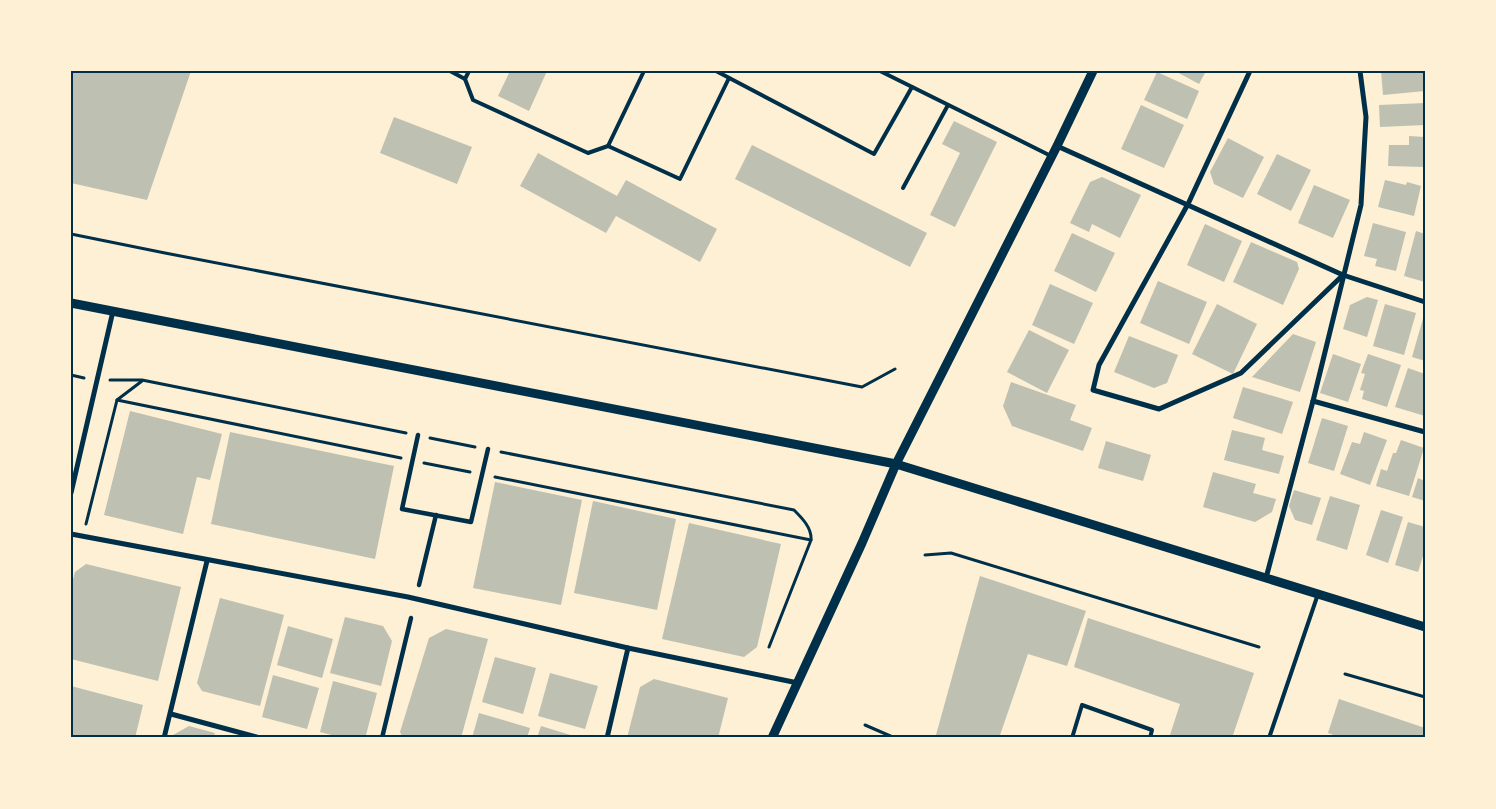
<svg xmlns="http://www.w3.org/2000/svg" width="1496" height="809" viewBox="0 0 1496 809" font-family="'Archivo Narrow',sans-serif">
	<rect width="100%" height="100%" fill="#fdf0d5"/>
	<g fill="#bec0b2">
		<path d="M71,71H191L147,200L71,183Z"/>
		<path d="M510,71H547L529,111L498,96Z"/>
		<path d="M1175,71H1206L1199,84Z"/>
		<path d="M1381,71H1425V91L1383,95Z"/>
		<path d="M1157,72L1199,91L1187,119L1144,100Z"/>
		<path d="M1425,103V125L1380,127L1379,105Z"/>
		<path d="M1141,105L1184,125L1164,168L1121,149Z"/>
		<path d="M394,117L472,147L457,184L380,153Z"/>
		<path d="M954,121L997,142L955,227L930,215L960,153L942,144Z"/>
		<path d="M1409,136L1425,137V167L1388,166L1389,145H1409Z"/>
		<path d="M1228,138L1264,157L1243,198L1214,184L1210,172Z"/>
		<path d="M752,145L927,233L910,267L735,179Z"/>
		<path d="M538,153L617,196L626,180L717,229L700,262L616,216L606,233L520,186Z"/>
		<path d="M1277,154L1311,170L1291,211L1257,194Z"/>
		<path d="M1102,177L1141,195L1120,238L1092,224L1089,232L1070,223L1090,182Z"/>
		<path d="M1385,180L1406,185L1407,182L1421,186L1414,216L1378,207Z"/>
		<path d="M1314,185L1350,200L1333,238L1298,223Z"/>
		<path d="M1373,223L1406,232L1396,271L1375,266L1377,259L1364,256Z"/>
		<path d="M1205,224L1242,241L1224,282L1187,265Z"/>
		<path d="M1416,231L1425,234V282L1404,276Z"/>
		<path d="M1072,233L1115,253L1096,292L1054,271Z"/>
		<path d="M1251,242L1297,262L1299,269L1283,305L1233,282Z"/>
		<path d="M1158,281L1207,302L1189,344L1140,323Z"/>
		<path d="M1050,284L1093,303L1074,344L1032,325Z"/>
		<path d="M1367,297L1378,300L1367,337L1343,329L1350,305Z"/>
		<path d="M1217,304L1257,324L1233,374L1192,354Z"/>
		<path d="M1385,304L1416,313L1404,355L1373,346Z"/>
		<path d="M1424,315H1425V361L1412,357Z"/>
		<path d="M1029,330L1069,350L1047,393L1007,372Z"/>
		<path d="M1293,334L1316,342L1300,392L1252,377Z"/>
		<path d="M1129,336L1178,355L1167,383L1154,388L1114,372Z"/>
		<path d="M1333,354L1361,364L1348,402L1320,393Z"/>
		<path d="M1368,354L1401,365L1387,407L1362,399L1364,391L1360,390L1365,374L1361,373Z"/>
		<path d="M1408,368L1425,374V416L1395,407Z"/>
		<path d="M1011,382L1076,405L1070,420L1092,428L1083,451L1012,426L1003,406Z"/>
		<path d="M1243,387L1293,402L1282,434L1233,418Z"/>
		<path d="M130,411L222,434L210,480L197,477L183,534L104,515Z"/>
		<path d="M1322,418L1348,426L1334,471L1308,463Z"/>
		<path d="M1232,430L1265,438L1262,450L1284,456L1279,474L1224,460Z"/>
		<path d="M230,432L394,466L375,559L211,524Z"/>
		<path d="M1364,432L1387,440L1370,485L1340,474L1352,442L1360,444Z"/>
		<path d="M1401,440L1424,448L1409,496L1376,486L1381,469L1387,471L1393,453H1396Z"/>
		<path d="M1106,441L1151,455L1143,481L1098,468Z"/>
		<path d="M1213,472L1256,484L1253,493L1276,499L1272,512L1255,522L1203,507Z"/>
		<path d="M1418,478L1425,481V501L1412,497Z"/>
		<path d="M495,482L582,500L561,605L473,588Z"/>
		<path d="M1294,490L1321,498L1312,525L1295,520L1289,506Z"/>
		<path d="M1330,496L1360,505L1347,550L1316,540Z"/>
		<path d="M593,501L676,519L657,610L574,593Z"/>
		<path d="M1381,510L1403,517L1388,563L1366,555Z"/>
		<path d="M1408,522L1425,527V550L1418,572L1395,565Z"/>
		<path d="M689,523L781,544L757,647L744,657L662,639Z"/>
		<path d="M86,564L181,587L158,681L71,659V587L75,572Z"/>
		<path d="M980,576L1086,611L1067,666L1028,654L999,738H944L936,735Z"/>
		<path d="M220,598L284,615L260,706L202,691L197,683Z"/>
		<path d="M345,617L383,626L392,641L381,686L330,673Z"/>
		<path d="M1088,618L1254,673L1232,738H1169L1180,704L1074,667Z"/>
		<path d="M288,626L333,639L322,678L277,665Z"/>
		<path d="M446,629L488,639L461,738H403L400,732L429,638Z"/>
		<path d="M495,657L536,668L523,714L482,702Z"/>
		<path d="M550,673L598,686L585,729L538,716Z"/>
		<path d="M273,675L319,688L307,729L262,717Z"/>
		<path d="M654,679L728,698L718,738H627L640,687Z"/>
		<path d="M333,681L377,693L366,735L362,738H343L320,732Z"/>
		<path d="M71,686L143,705L135,738H71Z"/>
		<path d="M1339,699L1425,728V738H1342L1328,733Z"/>
		<path d="M479,713L530,728L527,738H472Z"/>
		<path d="M189,726L215,733L213,738H172L173,735Z"/>
		<path d="M541,726L577,737V738H537Z"/>
	</g>
	<g fill="none" stroke-linecap="round" stroke-linejoin="round">
		<g stroke="#003049" stroke-width="3">
			<path d="M71,234L165,253L862,387L895,369"/>
			<path d="M71,375L84,378"/>
			<path d="M110,380H142L406,433"/>
			<path d="M117,400L401,458"/>
			<path d="M430,438L475,447"/>
			<path d="M501,452L794,510C802,518 812,528 811,540L769,647"/>
			<path d="M424,463L470,472"/>
			<path d="M495,477L811,540"/>
			<path d="M86,524L117,400L142,381"/>
			<path d="M925,555L951,553L1259,647"/>
			<path d="M1345,674L1425,697"/>
			<path d="M865,725L895,738"/>
		</g>
		<g stroke="#003049" stroke-width="4">
			<path d="M450,71L465,79"/>
			<path d="M469,71L465,79L473,100L588,153L608,146L644,71"/>
			<path d="M716,71L874,154L912,87"/>
			<path d="M880,71L1051,156"/>
			<path d="M608,146L680,179L729,78"/>
			<path d="M903,188L948,105"/>
			<path d="M1072,738L1082,705L1152,730L1150,738"/>
			<path d="M1269,738L1318,594"/>
		</g>
		<g stroke="#003049" stroke-width="4.5">
			<path d="M418,435L402,509L471,522L488,449"/>
			<path d="M419,585L436,515"/>
			<path d="M382,738L411,618"/>
		</g>
		<g stroke="#003049" stroke-width="5">
			<path d="M1250,71L1188,204L1099,365L1093,390L1159,409L1241,373L1343,275"/>
			<path d="M1057,146L1343,275L1425,302"/>
			<path d="M1313,401L1425,432"/>
			<path d="M71,493L113,311"/>
			<path d="M71,534L408,597L628,648L798,683"/>
			<path d="M1266,578L1313,401L1361,205L1366,117L1360,71"/>
			<path d="M171,714L260,738"/>
			<path d="M164,738L207,561"/>
			<path d="M607,738L628,648"/>
		</g>
		<g stroke="#003049" stroke-width="9">
			<path d="M71,303L896,464L1425,627"/>
			<path d="M772,738L862,543L896,464L1057,146L1093,71"/>
		</g>
	</g>
	<rect width="1496" height="809" fill="none" stroke="#fdf0d5" stroke-width="145"/>
	<rect x="72" y="72" width="1352" height="664" fill="none" stroke="#003049" stroke-width="2"/>
</svg>
